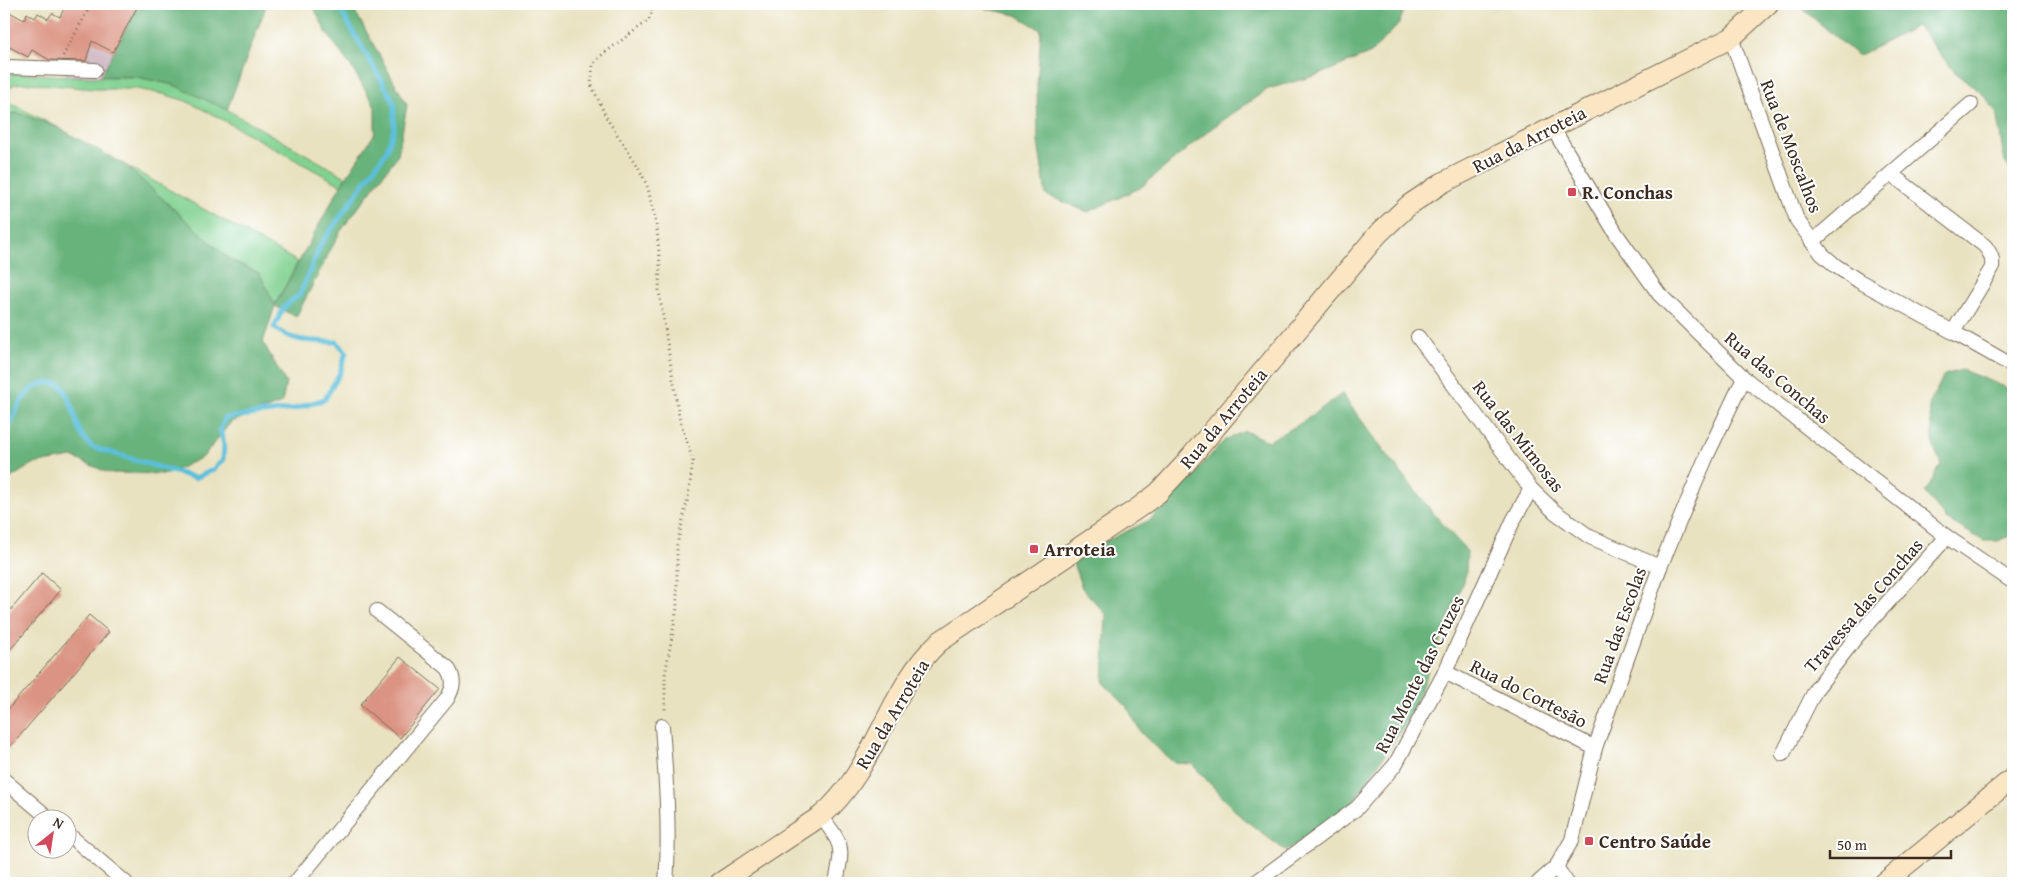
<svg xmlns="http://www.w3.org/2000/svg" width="2017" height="887" viewBox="0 0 2017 887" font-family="'Gentium Book Plus',serif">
	<rect width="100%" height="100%" fill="#fff"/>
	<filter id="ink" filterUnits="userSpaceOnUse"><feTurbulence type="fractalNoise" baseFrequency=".02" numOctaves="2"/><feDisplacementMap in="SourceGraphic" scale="10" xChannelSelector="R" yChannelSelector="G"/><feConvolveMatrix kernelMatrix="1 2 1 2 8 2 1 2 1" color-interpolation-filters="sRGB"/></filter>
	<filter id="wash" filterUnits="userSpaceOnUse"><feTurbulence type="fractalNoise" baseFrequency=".0096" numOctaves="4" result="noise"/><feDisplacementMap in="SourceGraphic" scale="20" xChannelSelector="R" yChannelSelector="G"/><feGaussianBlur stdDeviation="1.12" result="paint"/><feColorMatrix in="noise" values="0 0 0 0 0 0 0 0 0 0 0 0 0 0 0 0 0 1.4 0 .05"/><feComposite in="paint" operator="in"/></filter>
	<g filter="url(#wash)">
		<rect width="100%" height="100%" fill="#e9e2c1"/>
		<path fill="#d2bdc8" d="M97,4H139L101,76H63L71,60L80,35Z"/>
		<g fill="#81d191" stroke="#5e7e58">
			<path d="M13,73L87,77H137L174,85L208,99L346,177L341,185L212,114L186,101L163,94L137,89H94L29,83L14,84L4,96V77Z"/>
			<path d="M4,100L59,128L18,113L4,114Z"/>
			<path d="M125,165L298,262L275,305L259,273L230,260Z"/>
		</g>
		<g fill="#68b37b" stroke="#526e4c">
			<path d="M139,4H267L227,110L174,85L137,77L101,76Z"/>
			<path d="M312,4H351L407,105L398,155L340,232L296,317L275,306L263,342L286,383L282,403L231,422L203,457L168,474L109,473L72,457L33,464L4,482V114L18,113L59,128L125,165L230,260L259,273L275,305L341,185L375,133V106L352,68L326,32Z"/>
			<path d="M963,4H1406L1399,24L1371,53L1318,75L1268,89L1212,128L1140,188L1088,212L1046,195L1038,142L1037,85L1041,30L1016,15Z"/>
			<path d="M1797,4H2013V174L2005,162L1996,112L1985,96L1955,72L1917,26L1858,56Z"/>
			<path d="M1962,370L2013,390V535L1998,541H1984L1946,519L1925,493L1941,464L1933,445L1929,405L1944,375Z"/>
			<path d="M1342,394C1382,448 1421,502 1467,551L1466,574L1410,717L1347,811L1286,851L1241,817L1192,764L1174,763L1142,734L1127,707L1103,683L1106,614L1082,588L1071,558L1150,520L1225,440L1245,431L1268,441L1298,425Z"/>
		</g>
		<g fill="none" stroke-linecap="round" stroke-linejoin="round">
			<path stroke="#5cbfdb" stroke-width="5" d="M4,440C13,420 21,386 46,383C51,382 57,384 61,385C65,391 68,398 71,404C79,424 74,430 92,447L195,478L213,470L223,460L224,444L220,430L225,418L294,409L325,399L340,373L346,352L337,342C314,341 292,343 274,327L284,307L300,294L321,244L386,152L394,128V102L337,4"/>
		</g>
		<g id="blocks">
			<g fill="#db9483">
				<path d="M66,4H139L113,52L92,41L86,61L50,60L32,50L28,57L4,44V9L24,20L27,13L35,18L38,13L48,19L52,13L60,17Z"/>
				<path d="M42,573L61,590L4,657V618Z"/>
				<path d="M89,615L109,632L4,754V714Z"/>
				<path d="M400,657L440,689L400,738L360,705Z"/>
			</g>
		</g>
	</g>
	<g filter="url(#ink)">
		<use href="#blocks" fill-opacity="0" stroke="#786a57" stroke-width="1"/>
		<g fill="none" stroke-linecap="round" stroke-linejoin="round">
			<defs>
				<g id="street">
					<path d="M1731,38L1797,220L1822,254L1836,266L1859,281L1953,332L1992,268C1993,259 1991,254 1985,246L1891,174"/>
					<path d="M4,69L6,67L95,70"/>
					<path d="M1552,127L1617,235L1659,294L1744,378L1947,537L2013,582"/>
					<path d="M1812,242L1971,104"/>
					<path d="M1953,332L2013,366"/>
					<path d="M1418,337L1531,489L1555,512L1590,537L1660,567"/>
					<path d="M1445,672L1595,748"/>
					<path d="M662,726C666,779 670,831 666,883"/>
					<path d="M1783,754L1816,689L1857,636L1947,537"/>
					<path d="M4,780L51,820"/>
					<path d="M821,816C844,847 843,846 836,883"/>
					<path d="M68,834L126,883"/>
					<path d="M1556,867L1567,883"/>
					<path d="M295,883L447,699C454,687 455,680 448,668L377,611"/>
					<path d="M1255,883L1357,808L1395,765L1445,672L1513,521L1531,489"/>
					<path d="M1538,883L1556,867L1572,840L1595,748L1660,567L1708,453L1744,378"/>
				</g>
				<g id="secondary">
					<path d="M720,883L821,816C876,770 887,690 939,642L1138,508L1158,493L1184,465L1378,234L1409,205L1442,183L1731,38L1768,4"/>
					<path d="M1884,883L2013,778"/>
				</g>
			</defs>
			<use href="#street" stroke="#786a57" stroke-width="16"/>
			<use href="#secondary" stroke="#786a57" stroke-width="22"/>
			<g stroke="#786a57" stroke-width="3" stroke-dasharray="1 4" stroke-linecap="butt">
				<path d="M654,4L649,20L603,54L593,64L591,84L607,119L638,166L648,188L657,229L660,265L659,291L679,417L693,461L688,498L677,545V608L665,675V712"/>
				<path d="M63,56L91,4"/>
			</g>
			<use href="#street" stroke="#fff" stroke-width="14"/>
			<use href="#secondary" stroke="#fbe6c4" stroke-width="20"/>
		</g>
	</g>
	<g fill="#d1495b" stroke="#fff" stroke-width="2">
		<rect x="1567" y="187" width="10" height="10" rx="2.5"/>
		<rect x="1029" y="544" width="10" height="10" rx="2.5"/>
		<rect x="1584" y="836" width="10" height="10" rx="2.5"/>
	</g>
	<g text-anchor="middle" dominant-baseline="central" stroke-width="4" stroke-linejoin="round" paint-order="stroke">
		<g font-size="19" fill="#3b2a1e" stroke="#fff">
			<text transform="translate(1529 139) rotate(-27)">Rua da Arroteia</text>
			<text transform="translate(1792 146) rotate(69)">Rua de Moscalhos</text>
			<text transform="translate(1778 377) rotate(40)">Rua das Conchas</text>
			<text transform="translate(1223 418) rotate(-50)">Rua da Arroteia</text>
			<text transform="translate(1519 436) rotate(52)">Rua das Mimosas</text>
			<text transform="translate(1863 605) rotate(-49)">Travessa das Conchas</text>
			<text transform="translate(1619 625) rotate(-70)">Rua das Escolas</text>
			<text transform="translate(1419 674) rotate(-63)">Rua Monte das Cruzes</text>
			<text transform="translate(1529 693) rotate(27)">Rua do Cortesão</text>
			<text transform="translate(892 714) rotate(-59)">Rua da Arroteia</text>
		</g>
		<g font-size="19" font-weight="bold" fill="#3b2a1e" stroke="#fff" text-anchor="start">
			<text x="1582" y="192">R. Conchas</text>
			<text x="1044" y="549">Arroteia</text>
			<text x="1599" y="841">Centro Saúde</text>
		</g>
	</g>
	<rect width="2017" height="887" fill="none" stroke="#fff" stroke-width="20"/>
	<g transform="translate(52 834) rotate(30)"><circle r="24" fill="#ffffff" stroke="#b1aaa5"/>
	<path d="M0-4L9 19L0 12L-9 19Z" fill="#d1495b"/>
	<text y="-8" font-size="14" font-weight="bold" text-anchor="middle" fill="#3b2a1e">N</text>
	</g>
	<path d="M1830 850v8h121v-8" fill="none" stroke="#3b2a1e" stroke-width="2.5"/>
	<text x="1837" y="850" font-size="15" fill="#3b2a1e" stroke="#ffffff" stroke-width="4" paint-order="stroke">50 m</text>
</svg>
